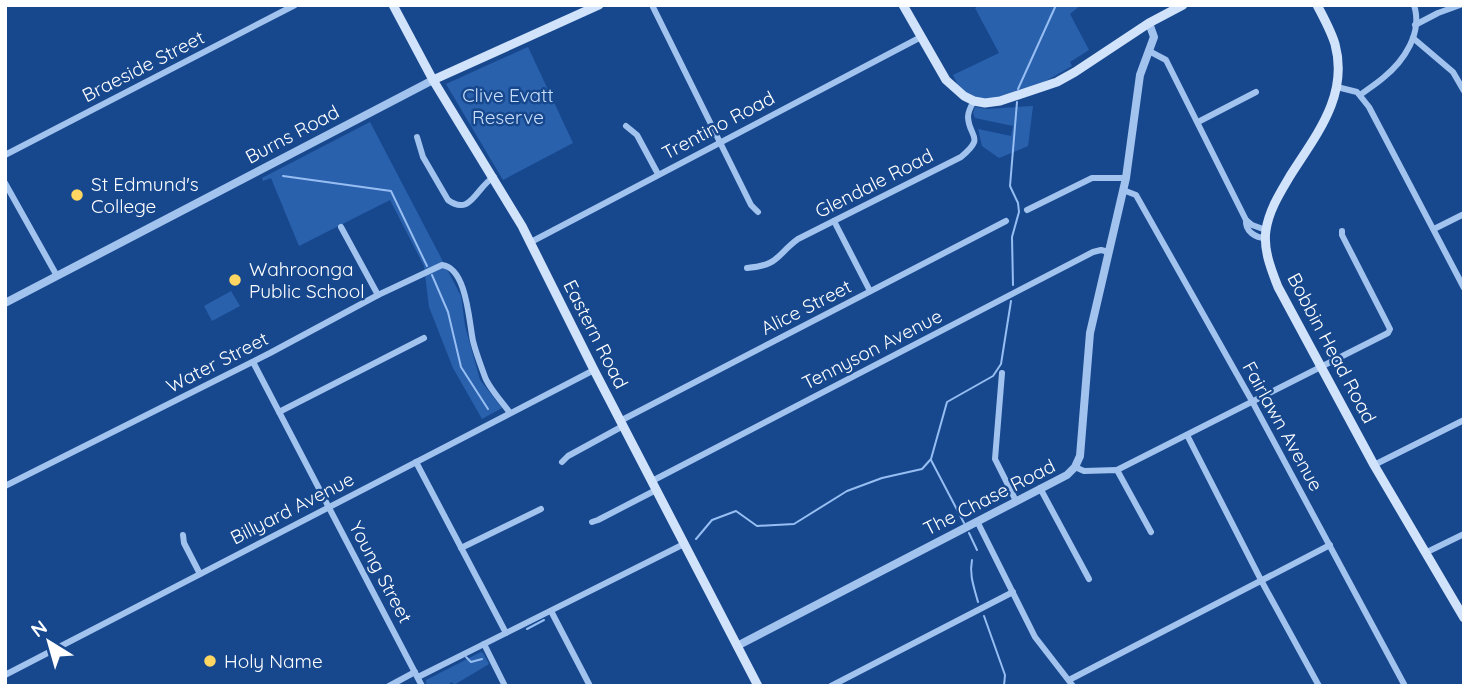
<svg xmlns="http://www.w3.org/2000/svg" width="1469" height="691" viewBox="0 0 1469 691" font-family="Quicksand,sans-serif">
	<rect width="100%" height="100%" fill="#17488e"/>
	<g fill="#2a61ad">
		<path d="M979,5H1081L1070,14L1089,50L1070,62L1072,66L1032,89L996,100L971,98L961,91L953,75L999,53L975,8Z"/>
		<path d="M528,47L573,143L503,180L446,84Z"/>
		<path d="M1033,106L1028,146L999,158L982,146L978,129L1011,136L1013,126L975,118L973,113L975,107L987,109Z"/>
		<path d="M370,122L461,296L465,326L480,380L502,408L482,419L453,368L429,307L424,266L390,200L299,246L271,178L263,181L262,178Z"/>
		<path d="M231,291L240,306L212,321L204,306Z"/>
		<path d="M481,652L483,653L489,664L454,685L452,682L446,686H427L426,680Z"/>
	</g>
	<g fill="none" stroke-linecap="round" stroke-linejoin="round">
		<g stroke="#96bef2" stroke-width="2">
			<path d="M1018,89L1056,5"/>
			<path d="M283,176L391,191L427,266"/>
			<path d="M432,275L448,312L461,367L488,409"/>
			<path d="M1013,285L1012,237L1019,212L1018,203L1010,186L1017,102"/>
			<path d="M931,460L964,523"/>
			<path d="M969,533L977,550"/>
			<path d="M696,539L712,520L736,511L757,526L794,524L847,491L882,478L922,469L931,459L947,402L993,376L1001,364L1011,301"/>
			<path d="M972,560C969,575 974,587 978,602"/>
			<path d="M984,616L1005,675L1004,686"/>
			<path d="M527,629L544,620"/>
			<path d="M466,657L471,662L482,659"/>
		</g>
		<g stroke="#a3c3ef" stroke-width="6">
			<path d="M652,5L751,205L758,212"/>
			<path d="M1415,25L1438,13L1460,5"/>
			<path d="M1413,38L1453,72L1464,91"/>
			<path d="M1149,51L1166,60L1246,220C1245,231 1255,238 1266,238"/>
			<path d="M1337,87L1357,92L1369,107L1464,288"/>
			<path d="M1360,95C1368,89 1376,84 1383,78C1404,61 1423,33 1414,5"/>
			<path d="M1198,122L1256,92"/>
			<path d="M626,126L637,135L658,174"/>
			<path d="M417,137L423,157L448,200C471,217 476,187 494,177"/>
			<path d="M5,155L295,5"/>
			<path d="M5,183L57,276"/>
			<path d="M1123,190L1136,195L1252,401L1405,686"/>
			<path d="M1027,210L1092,178H1126"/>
			<path d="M1246,220L1252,225L1266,230"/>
			<path d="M834,221L870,291"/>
			<path d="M341,227L378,295"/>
			<path d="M1434,229L1464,214"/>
			<path d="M531,242L921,37"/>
			<path d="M747,268C780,265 776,255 798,239L961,157C986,136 969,138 968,117C968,111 971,106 974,101"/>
			<path d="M253,362L422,686"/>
			<path d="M1002,373L995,459L1016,501"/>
			<path d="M279,412L424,338"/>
			<path d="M620,421L1006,221"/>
			<path d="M1187,435L1262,582L1319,686"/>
			<path d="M416,462L506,633"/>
			<path d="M562,462L568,456L623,426"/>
			<path d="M1374,465L1464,420"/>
			<path d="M1075,467L1084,471L1117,470L1151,532"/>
			<path d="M1117,470L1388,333L1390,329L1342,235V231"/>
			<path d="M652,481L1093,252L1101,250L1109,252"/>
			<path d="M5,486L270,353L378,295L442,265C467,268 469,322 473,341C476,353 481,366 485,377C489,388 503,403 510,413"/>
			<path d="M1040,488L1089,579"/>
			<path d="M977,521L1035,637L1073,686"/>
			<path d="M592,522L598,520L656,490"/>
			<path d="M183,535L184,543L200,574"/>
			<path d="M461,548L541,509"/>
			<path d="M1425,553L1464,534"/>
			<path d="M551,611L590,686"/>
			<path d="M484,644L505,686"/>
			<path d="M5,675L594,370"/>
			<path d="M418,677L684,544"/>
			<path d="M1069,680L1330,545"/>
			<path d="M389,686L415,672"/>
			<path d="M831,686L1013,592"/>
		</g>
		<g stroke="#a3c3ef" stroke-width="8">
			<path d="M5,303L433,80"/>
			<path d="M737,646L1067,475L1075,467L1080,456L1090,333L1126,178L1140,75L1154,37L1149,23"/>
		</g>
		<g stroke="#d1e2fb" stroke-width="9">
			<path d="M393,5L433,80L522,226L594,370L758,686"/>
			<path d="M903,5L946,80L964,96L974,101L985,103L1000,101L1057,82L1075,72L1149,23L1183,5"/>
			<path d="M1317,5C1324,18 1331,31 1335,44C1349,96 1316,135 1290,176C1280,193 1269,210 1266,230C1263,249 1271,269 1278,287L1374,465L1464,618"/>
			<path d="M433,80L599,5"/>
		</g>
	</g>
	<g fill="#ffd662" stroke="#17488e" stroke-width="2.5">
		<circle cx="77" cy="195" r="7"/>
		<circle cx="235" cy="280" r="7"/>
		<circle cx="210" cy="661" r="7"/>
	</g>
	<g text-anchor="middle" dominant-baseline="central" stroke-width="5" stroke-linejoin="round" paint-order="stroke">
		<g font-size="19" fill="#fff" stroke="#17488e">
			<text transform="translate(143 66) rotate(-27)">Braeside Street</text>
			<text transform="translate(718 125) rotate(-28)">Trentino Road</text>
			<text transform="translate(292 134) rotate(-28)">Burns Road</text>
			<text transform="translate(874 183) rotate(-27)">Glendale Road</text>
			<text transform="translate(806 307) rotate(-27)">Alice Street</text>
			<text transform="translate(596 334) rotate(63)">Eastern Road</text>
			<text transform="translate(1332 348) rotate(62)">Bobbin Head Road</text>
			<text transform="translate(872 349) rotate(-27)">Tennyson Avenue</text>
			<text transform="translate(217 362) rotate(-27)">Water Street</text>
			<text transform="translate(1283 426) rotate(61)">Fairlawn Avenue</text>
			<text transform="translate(989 497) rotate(-27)">The Chase Road</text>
			<text transform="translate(292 508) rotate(-27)">Billyard Avenue</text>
			<text transform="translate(381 572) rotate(62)">Young Street</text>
		</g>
		<g font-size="19" fill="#cadffb" stroke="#17488e">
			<text x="508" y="95">Clive Evatt<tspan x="508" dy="22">Reserve</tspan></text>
		</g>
		<g font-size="19" fill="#fff" stroke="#17488e" text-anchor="start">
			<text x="91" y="184">St Edmund's<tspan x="91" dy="22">College</tspan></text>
			<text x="249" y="269">Wahroonga<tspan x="249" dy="22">Public School</tspan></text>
			<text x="224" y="661">Holy Name</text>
		</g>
	</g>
	<rect width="1469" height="691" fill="none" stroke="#ffffff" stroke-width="14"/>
	<g transform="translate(49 642) rotate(323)" stroke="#17488e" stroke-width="5" paint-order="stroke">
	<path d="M0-5L12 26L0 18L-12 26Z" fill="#ffffff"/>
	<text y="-10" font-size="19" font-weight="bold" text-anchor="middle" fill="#ffffff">N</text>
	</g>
</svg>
